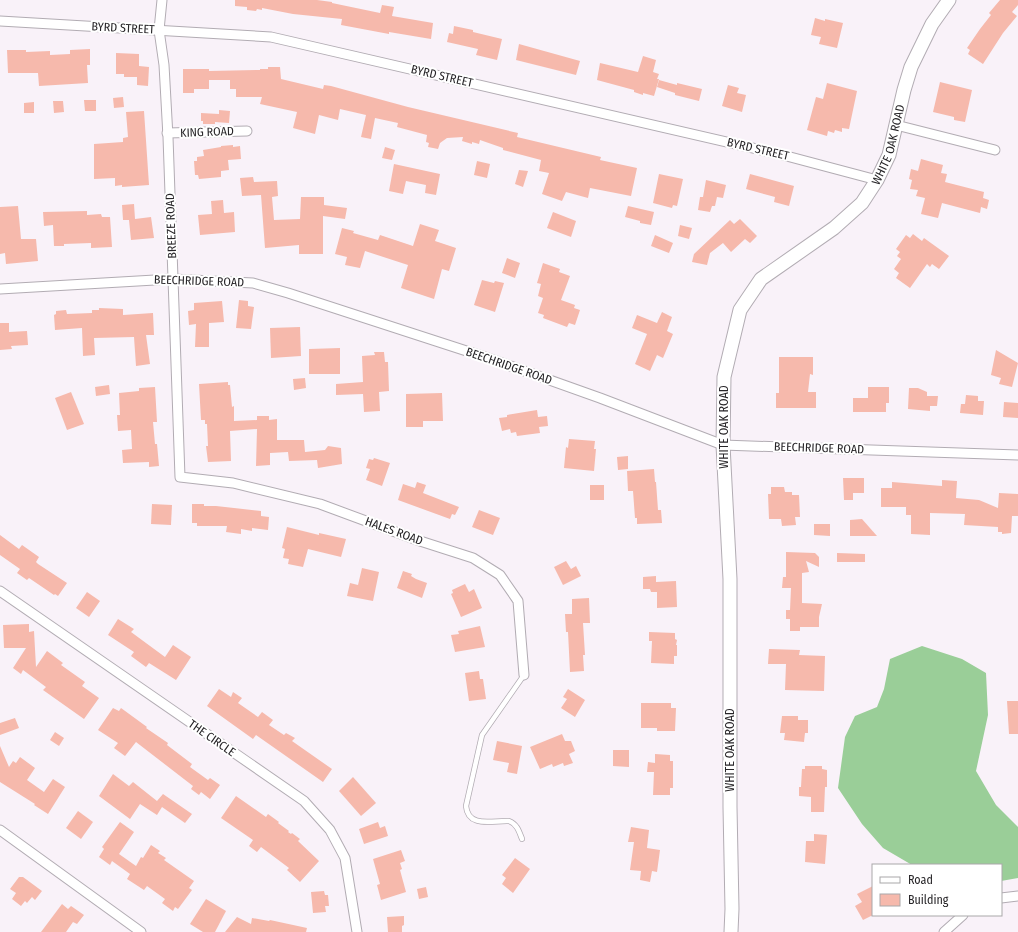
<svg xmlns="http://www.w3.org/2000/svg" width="1018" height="932" viewBox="0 0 1018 932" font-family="'Fira Sans Condensed',sans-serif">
	<rect width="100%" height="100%" fill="#f9f2f9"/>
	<path fill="#9ace98" d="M922,646L962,659L986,673L988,715L976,771L996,805L1018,827V878L1001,881V865H912L883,848L862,824L838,788L845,737L855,716L877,707L884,689L890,659Z"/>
	<g fill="#f6b9ac">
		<path d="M235,0H317L332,2V3L380,13L382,5L394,7L392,16L433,23L431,39L389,32V34L341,25L342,19L293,14L262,8V10L257,9L256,11L247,10V7L235,6Z"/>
		<path d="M1000,0H1018V5L1012,12L1017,16L1003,33L983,64L968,54L970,50L967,48L980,29L991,15L989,13Z"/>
		<path d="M815,18L825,21V19L843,23L837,48L819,44L821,37L811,35Z"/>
		<path d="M454,26L473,30V32L502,39L497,60L476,55L478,49L447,42L449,33L453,34Z"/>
		<path d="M519,44L580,61L576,75L516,60Z"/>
		<path d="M90,49V65H87L88,83L39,86L38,73H8L7,50H26V52L50,51V55L70,54V50Z"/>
		<path d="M116,53L139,54V66L149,67L148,86L137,85V77H124V74H116Z"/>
		<path d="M643,56L656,60L653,72L659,74L657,79H659L654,96L643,93V95L634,92V90L597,80L600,63L638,72Z"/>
		<path d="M268,67H280L281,79L323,89L324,85L331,86L408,107L518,133L517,137L601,157L600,160L637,168L631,196L590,188L588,198L566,192L562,201L542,194L549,173L539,171L541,160L503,150V148L480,140L479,144L472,142V144L462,141L463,137L447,138L440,143L438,149L428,147L429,143L426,142L427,135L397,127L398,123L375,118L371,139L361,137L366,115L340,109L338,120L319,115L315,134L293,128L297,112L260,104L262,97H236V89H230V80H209V89H194V93H183V69H209V71L260,70V69H268Z"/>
		<path d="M659,80L677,85V83L702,89L699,101L675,95V93L657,87Z"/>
		<path d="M940,82L972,90L965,122L954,120V117L933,112Z"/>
		<path d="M827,83L857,91L849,129L842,128V132L835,130L834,133L828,131L827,136L807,130L816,97L823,99Z"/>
		<path d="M728,85L739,88L737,93L746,95L742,112L722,106Z"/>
		<path d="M123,97L124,107L114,108L113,98Z"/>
		<path d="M84,100H96V111H85Z"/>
		<path d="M53,101H63L64,112L54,113Z"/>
		<path d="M34,102V113H24V103Z"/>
		<path d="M219,110L230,111L229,123L215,122V124H203V121H201V113L219,114Z"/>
		<path d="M144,111L149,185L122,187V185L115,186V178L94,179V144L123,142V138L128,137L126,112Z"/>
		<path d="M233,145V147L240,146L241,159L228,160L229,170L221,171V177L199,179L198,175H195L194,161H197V157L204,156L203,150L221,147V146Z"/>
		<path d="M385,147L395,150L392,160L382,158Z"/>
		<path d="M921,159L943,165L941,173L947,174L945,182L984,192L983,198L989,200L987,209L981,207L980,213L942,203L938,218L921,214L925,198L916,196L918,190L910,189L912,180L909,179L911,169L918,171Z"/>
		<path d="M477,161L490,164L487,178L474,175Z"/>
		<path d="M394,164L440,174L436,195L425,193L426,185L406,181L403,194L389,191Z"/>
		<path d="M519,170L528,171L523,187L515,184Z"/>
		<path d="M659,174L683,179L677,206L673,205L672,208L653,203Z"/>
		<path d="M750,174L794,186L789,206L774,202L775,197L746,189Z"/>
		<path d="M253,177L254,182L277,181L278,196L272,197L274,220L300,219L301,197H324V205L347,208L345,219L323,216V254H299V245L265,248L261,195L242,196L240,178Z"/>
		<path d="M706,180L726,185L723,198L717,197L715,206H712L710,212L698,210L700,197H703Z"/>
		<path d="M223,200L224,213L234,212L235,232L200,235L198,215L212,214L211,201Z"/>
		<path d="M134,204L135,219L151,217L154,238L131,240L129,220H123L122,205Z"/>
		<path d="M18,206L21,239H36L38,261L6,264L5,253L0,254V207Z"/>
		<path d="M628,206L654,212L651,225L640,223V221L625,217Z"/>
		<path d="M87,211V215L101,214L102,217H110L112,247L91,248V243L64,244V246H54L53,225L44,226L43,212Z"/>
		<path d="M553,212L576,221L571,237L547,228Z"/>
		<path d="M740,219L757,236L750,243L745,239L731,252L723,243L710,253L707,265L692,262L694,254L730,220L734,224Z"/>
		<path d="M420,224L439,230L435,241L456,248L449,271L442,269L434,299L401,288L408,265L365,251L360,268L345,265L347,257L335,254L342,228L354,231L353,233L378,240L380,235L413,246Z"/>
		<path d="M680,225L692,228L689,239L678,236Z"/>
		<path d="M913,234L922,241L924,238L949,256L939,269L932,264L930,267L927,264L910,288L896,278L899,273L894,269L901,259L897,256L900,252L896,249L906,235L910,238Z"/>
		<path d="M655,235L673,243L669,253L651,246Z"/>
		<path d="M507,258L520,263L515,278L502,273Z"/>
		<path d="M543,263L560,269L559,272L570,276L561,300L575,305L574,308L580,310L575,325L569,323L567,327L543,318L544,315L538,313L543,298L538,296L541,284L537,283Z"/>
		<path d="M482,280L494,283L495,281L504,283L495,312L474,305Z"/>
		<path d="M239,300L248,301V306L254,307L251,329L236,328Z"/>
		<path d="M222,301L224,322L209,323V347H195L196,324L189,325L188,311L194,310V303Z"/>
		<path d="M99,308L123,309V315L153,313L154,335H146L150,364L136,366L134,337L94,338L95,355L83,356L82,328L55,330L54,315L56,314V311L66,310L67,314L92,313V310H99Z"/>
		<path d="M662,312L672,317L667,331L673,334L663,358L657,355L650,371L635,364L647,334L632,328L637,315L657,323Z"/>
		<path d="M0,323H9V332L27,331L28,345L11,346L12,349L0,350Z"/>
		<path d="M300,327L301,356L271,358L270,328Z"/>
		<path d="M340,348V374H309V349Z"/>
		<path d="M996,350L1018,363L1012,387L999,384L1001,378L991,375Z"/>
		<path d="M374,352H384L385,362H388L389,391L379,392L380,411L364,412L363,394L336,395V384L363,382L362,356L375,355Z"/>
		<path d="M779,357H813V375L810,374L808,392H816V408H776V393H779Z"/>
		<path d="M305,378L306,388L294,390L293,379Z"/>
		<path d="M228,382V385H230L232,407L234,406V421L257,420V416H269V420L277,419V440H304L305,452L325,450L328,446L341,448L342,464L318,468L317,460L289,461L288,452L270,453V465L256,466L257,429L230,431L231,461L208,462L206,446H208L207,424H205V420H201L199,384Z"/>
		<path d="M109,385L110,394L96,396L95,387Z"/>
		<path d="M155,387L157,422H153L155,444H157L159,466L149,467V462L123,463L122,450L132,449L131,430L118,431L117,415H120L119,393L139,391V388Z"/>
		<path d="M868,387H889V403H886V412H853V398H868Z"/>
		<path d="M909,388H918L927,392V396H938L937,406H930V411L908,409Z"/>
		<path d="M71,392L84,424L67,430L55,398Z"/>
		<path d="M442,393L443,421H423V427H406V394Z"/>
		<path d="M966,395L978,396V401H984L983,415L960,413L961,404H965Z"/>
		<path d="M1004,402L1018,403V418L1003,417Z"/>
		<path d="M537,410L538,417L547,416L548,426L539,427L540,433L517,436L516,432L511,433L510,429L502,431L499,418L507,417V415Z"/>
		<path d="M569,439L595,441L594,449H596L594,471L564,468L566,447L568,448Z"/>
		<path d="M628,456V469L618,470L617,457Z"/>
		<path d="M374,458L390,463L382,486L366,480L370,469L366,468L369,459L373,460Z"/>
		<path d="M654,469L655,482H656L658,510H661L662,523L637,524V518H635L633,491H628L627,471Z"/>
		<path d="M843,478H864V493H853V500H844Z"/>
		<path d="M942,480L957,481L956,498L979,500L998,508L999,493L1018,494V516H1012L1011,533L1002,534V532H998V527L964,525L965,514L930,513V535L911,534V515H906V507H881V488H892V482L942,486Z"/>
		<path d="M417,482L426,485L423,493L459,507L455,515L452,514L450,519L398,500L403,484L415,488Z"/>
		<rect x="590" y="485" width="14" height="15"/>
		<path d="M771,487H784L785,492H792V495H799L800,517H795L796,525L782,526L781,519H769L768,494H771Z"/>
		<path d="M152,504L172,505L171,525L151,524Z"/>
		<path d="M192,504H204V506H216L261,511V516L269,517L268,530L252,528V531L241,529V534L226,532L227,526H197V523H192Z"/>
		<path d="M479,510L500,518L493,535L472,527Z"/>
		<path d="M862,519L877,536H850V520Z"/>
		<path d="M814,524H830V536L814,535Z"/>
		<path d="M287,527L319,535V533L346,539L341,557L308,549L303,567L288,564L289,559L283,558L285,549L282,548Z"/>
		<path d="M0,535L19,549L22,545L39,557L36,562L38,564L67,583L58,596L55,594L54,595L29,578L27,580L17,573L20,569L0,555Z"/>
		<path d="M786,552L815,553L819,557V567L806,561L809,572L802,573V603L822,604L819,617V627H800V631H790V619H786V610H790L791,588H782L783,577H786Z"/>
		<path d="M837,553L865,554V562H837Z"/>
		<path d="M566,561L571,569L576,566L581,576L563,585L554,567Z"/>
		<path d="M362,568L379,572L373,601L347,596L350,583L358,585Z"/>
		<path d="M403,571L412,574L411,576L416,579L427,583L422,598L397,588Z"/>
		<path d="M656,576V582L676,581L677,607L657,608V592H651L650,589H643V577Z"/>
		<path d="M465,584L469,592L474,589L482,608L461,617L451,594L453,593L452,590Z"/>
		<path d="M87,592L100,601L89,617L76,608Z"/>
		<path d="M589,598L590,623H583L585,655H583L584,671L570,672L568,632H566L565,614H572V599Z"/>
		<path d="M118,619L134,629L131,632L165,657L173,645L191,657L176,680L149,663L146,667L131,656L134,652L108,635Z"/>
		<path d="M29,624V632L34,631L36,667L47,651L63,663L61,665L85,682L82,686L99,698L84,719L43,690L46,687L23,670L21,674L13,668L26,648H4L3,625Z"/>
		<path d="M480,626L485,647L455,652L451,635L459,634L458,631Z"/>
		<path d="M649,632L675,633V639L677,640L676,645H677V656H674V664L651,663L652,641H649Z"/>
		<path d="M769,649L800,650L799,655L825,656L824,691L785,690L786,664H768Z"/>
		<path d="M479,671L480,679H483L486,699L469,701L465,673Z"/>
		<path d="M219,689L231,697L233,692L242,698L238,703L258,717L262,712L273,720L269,725L284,735L286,733L295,738L292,741L332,769L323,782L256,735L253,739L207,706Z"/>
		<path d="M568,689L585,700L575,717L561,708L567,699L563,697Z"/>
		<path d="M1007,701H1018V734H1009Z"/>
		<path d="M641,703H671V708H676L675,731H657V728H641Z"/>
		<path d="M113,708L119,711L121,708L147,727L146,728L168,743L167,745L192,764L190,767L208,780L210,778L220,785L210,799L201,792L199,795L191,789L193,786L136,742L125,756L114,748L118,743L98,730Z"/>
		<path d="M782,716H798V720H808V733H805L804,742L784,740L785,733H780Z"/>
		<path d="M15,718L19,728L0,735V723Z"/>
		<path d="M55,732L64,738L59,746L50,740Z"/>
		<path d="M562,734L565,741H571L575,751L569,754L573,763L564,766L563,763L553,767L552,764L540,769L530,747Z"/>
		<path d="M497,741L522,746L517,774L507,772L509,763L493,760Z"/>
		<path d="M0,746L9,767L13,761L16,763L20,757L35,768L27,780L44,792L53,779L65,787L48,814L34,805L35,804L0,782Z"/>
		<path d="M613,750H629V767L613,766Z"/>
		<path d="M655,754L670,755V761H673V788H670V795H653L654,772H647L648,762L655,763Z"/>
		<path d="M805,766H822V769L827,770V787H825L824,812H811V797L799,796V787H801L802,769H805Z"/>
		<path d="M113,774L129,786L133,782L157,801L163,794L192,814L185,823L162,807L157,815L140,804L130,819L99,796Z"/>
		<path d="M353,777L376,803L361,816L339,791Z"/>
		<path d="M236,796L266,817L268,814L279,822L278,823L289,831L288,832L291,834L292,833L300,839L298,841L319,861L300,882L287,870L289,868L261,847L257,852L249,846L253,840L221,818Z"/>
		<path d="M78,811L93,822L81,839L66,828Z"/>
		<path d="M120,822L134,832L119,854L136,866L141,857L143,858L151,845L160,851L158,853L166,858L164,860L194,881L189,888L192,890L178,909L175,907L173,911L162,903L165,899L147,886L144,890L127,879L130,874L112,861L110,865L99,857L104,849L102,847Z"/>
		<path d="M378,822L380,828L385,826L388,836L364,844L359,829Z"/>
		<path d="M631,827L649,830L647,848L660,850L657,872L652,871L650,882L640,880L641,871L630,870L634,842H628Z"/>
		<path d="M814,834L827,835L825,864L805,862L806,841H814Z"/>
		<path d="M401,850L405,861L400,863L402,869L400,870L406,892L381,900L377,885L380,884L373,859Z"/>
		<path d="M515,858L530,869L513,893L502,884L506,878L502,875Z"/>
		<path d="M19,877H23L42,891L35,900L32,897L27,903L25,901L21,906L12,899L16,893L10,889Z"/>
		<path d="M873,886V915L863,920L855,906L862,902L857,894Z"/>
		<path d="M426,887L428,897L419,899L417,889Z"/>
		<path d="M324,891L325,895H328L329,906H325L326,912L313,913L311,892Z"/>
		<path d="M206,899L226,911L215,932H203L190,924Z"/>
		<path d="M62,904L68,909L71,906L84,915L77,924L73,922L66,932H41Z"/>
		<path d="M404,916V925L402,926V932H388L387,917Z"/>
		<path d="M237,917L251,924L252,918L269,921L270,920L307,928L306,932H225Z"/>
	</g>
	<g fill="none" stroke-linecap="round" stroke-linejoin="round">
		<defs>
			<path id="lane" d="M522,839C519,831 517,824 509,821C494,820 468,829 466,806L482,735L524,675"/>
			<g id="street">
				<path d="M162,0L159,30L164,65L168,137L180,477L233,483L320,504L420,541L473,558L500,575L518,601L524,675"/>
				<path d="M0,21L271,37L779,154L877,180"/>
				<path d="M896,125L995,150"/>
				<path d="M167,133L247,131"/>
				<path d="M0,289L172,279L253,283L288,293L485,357L600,398L723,445L1018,455"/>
				<path d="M0,591L304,801L330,830L345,858L357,932"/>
				<path d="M0,830L141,932"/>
				<path d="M1001,898L1018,896"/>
				<path d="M944,932L963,915"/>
			</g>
			<g id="secondary">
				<path id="s1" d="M731,932L732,909L730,807V579L723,445L724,377L740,310L761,279L834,228L862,203L877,180L889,155L904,90L911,67L932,24L949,0"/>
			</g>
		</defs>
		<use href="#lane" stroke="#b2acb3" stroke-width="6"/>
		<use href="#street" stroke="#b2acb3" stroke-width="11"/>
		<use href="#secondary" stroke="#b2acb3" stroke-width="15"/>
		<use href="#lane" stroke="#fff" stroke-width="4.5"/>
		<use href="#street" stroke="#fff" stroke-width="9"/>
		<use href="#secondary" stroke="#fff" stroke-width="13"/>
	</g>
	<g text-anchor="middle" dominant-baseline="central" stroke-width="4" stroke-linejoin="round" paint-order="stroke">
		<g font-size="12" fill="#272528" stroke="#fff">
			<text transform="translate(123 28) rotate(3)">BYRD STREET</text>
			<text transform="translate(442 76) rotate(13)">BYRD STREET</text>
			<text transform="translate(207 132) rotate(-2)">KING ROAD</text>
			<text stroke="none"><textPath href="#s1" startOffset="853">WHITE OAK ROAD</textPath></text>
			<text transform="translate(758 149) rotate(13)">BYRD STREET</text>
			<text transform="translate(171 226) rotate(-92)">BREEZE ROAD</text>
			<text transform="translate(199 281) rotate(2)">BEECHRIDGE ROAD</text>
			<text transform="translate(509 366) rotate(19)">BEECHRIDGE ROAD</text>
			<text transform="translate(724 427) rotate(-90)">WHITE OAK ROAD</text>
			<text transform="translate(819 448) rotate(2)">BEECHRIDGE ROAD</text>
			<text transform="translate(394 531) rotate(20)">HALES ROAD</text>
			<text transform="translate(212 738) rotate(35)">THE CIRCLE</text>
			<text transform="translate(730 750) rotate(-90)">WHITE OAK ROAD</text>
		</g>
	</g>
	<rect x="872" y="864" width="130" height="52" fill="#ffffff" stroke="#a9a8a9"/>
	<rect x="880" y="877" width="20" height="6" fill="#ffffff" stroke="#a9a8a9"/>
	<text x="908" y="884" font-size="12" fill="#272528">Road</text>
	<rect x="880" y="894" width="20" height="12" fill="#f6b9ac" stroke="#a9a8a9"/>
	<text x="908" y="904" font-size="12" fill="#272528">Building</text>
</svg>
